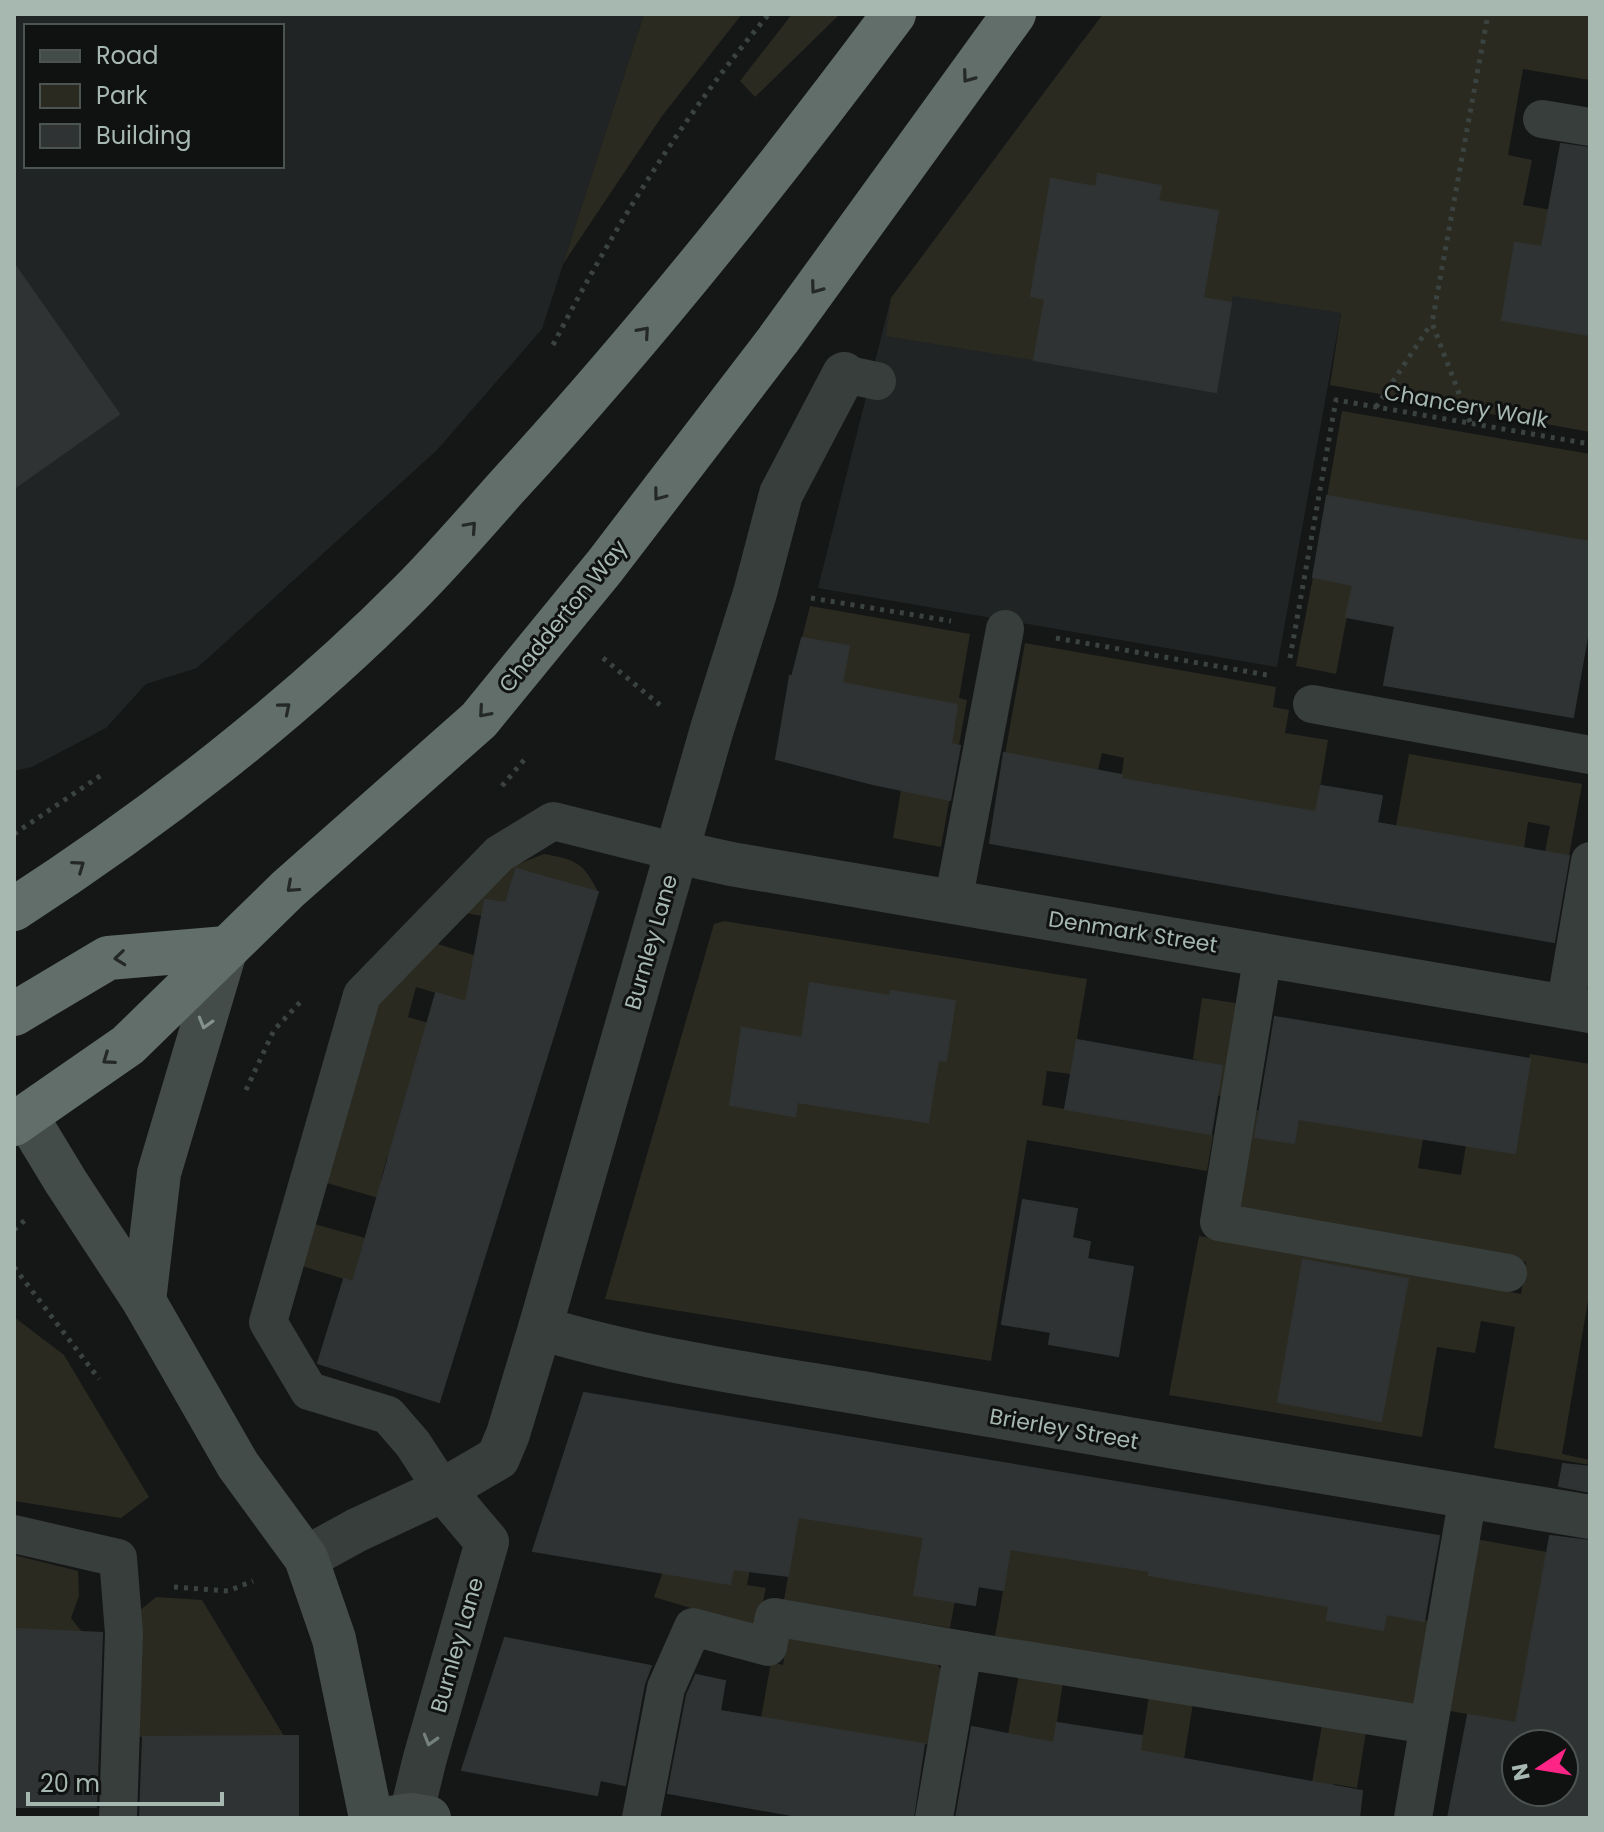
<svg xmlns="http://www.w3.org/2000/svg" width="1604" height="1832" viewBox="0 0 1604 1832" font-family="Poppins,sans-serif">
	<rect width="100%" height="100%" fill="#151717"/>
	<g fill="#212424" fill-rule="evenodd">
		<path d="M14,14H644L542,329L437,450L197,668L146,684L106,728L32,767L14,771ZM26,26H282V166H26Z"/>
		<path d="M1083,40L1341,313L1277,667L818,588L891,298Z"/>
	</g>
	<g fill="#2a2a21" fill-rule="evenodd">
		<path d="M644,14H742L662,116L563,264Z"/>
		<path d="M792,14H840L755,97L740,81Z"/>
		<path d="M1103,14H1590V80L1523,69L1508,155L1532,160L1523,205L1575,214L1569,252L1515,243L1502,319L1590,335V432L1330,385L1341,313L1233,296L1231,303L1203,298L1218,211L1158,201L1160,186L1098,174L1096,187L1051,179L1031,296L1045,299L1034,360L886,336L891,298Z"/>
		<path d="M1342,411L1590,454V542L1517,529L1502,609L1422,644L1393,638L1400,592L1327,497Z"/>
		<path d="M1313,577L1353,585L1336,674L1296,666Z"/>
		<path d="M810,606L970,634L959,698L967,700L941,847L893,838L901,790L943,788L957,705L842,684L848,646L802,638Z"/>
		<path d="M1025,643L1276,687L1273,707L1289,710L1285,733L1328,740L1316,812L1121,779L1124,758L1102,753L1097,774L1005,754Z"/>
		<path d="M1409,754L1582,784L1569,856L1545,852L1550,826L1528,822L1524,848L1396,826Z"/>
		<path d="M544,854C575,859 584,863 598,892L515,869L506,903L485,900L482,916L461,912L508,868Z"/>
		<path d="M724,921L1087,979L1071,1074L1047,1071L1042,1105L1213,1135L1207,1171L1027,1140L991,1361L605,1299L714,924ZM810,983L890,996L892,991L955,1001L946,1060H938L928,1122L871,1113L798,1095L795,1115L730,1105L742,1028L802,1038Z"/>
		<path d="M431,942L490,960L477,1005L416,987L408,1017L465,1034L412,1076L406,1097L441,1107L423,1168L387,1158L381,1179L414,1189L409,1207L327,1183L381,992Z"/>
		<path d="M1202,998L1236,1003L1221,1096L1197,1092L1202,1062L1193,1059Z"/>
		<path d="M1530,1054L1590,1064V1289L1562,1454L1590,1460V1465L1494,1448L1515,1327L1481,1321L1475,1353L1437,1347L1422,1437L1169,1395L1199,1236L1521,1294L1526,1262L1232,1212L1250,1109L1271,1113L1268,1139L1293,1143L1298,1117L1423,1139L1418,1168L1461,1175L1466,1145L1515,1153ZM1407,1279L1397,1339L1377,1336L1391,1366L1381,1420L1278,1402Z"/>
		<path d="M314,1224L365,1238L358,1261L388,1270L383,1291L302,1266Z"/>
		<path d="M14,1317L64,1355L149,1497L121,1518L14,1501Z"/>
		<path d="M1163,1490L1149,1575L1329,1605L1327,1620L1382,1629L1386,1614L1430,1621L1417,1702L1406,1708L995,1636L1011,1547Z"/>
		<path d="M798,1516L924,1537L914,1595L942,1599L965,1545L950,1628L784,1600Z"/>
		<path d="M740,1531L750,1569L747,1585L766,1588L757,1628L654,1597L663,1571Z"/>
		<path d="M1476,1539L1547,1552L1516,1723L1445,1710Z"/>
		<path d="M14,1555L78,1571L79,1596L71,1618L82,1632L14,1629Z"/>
		<path d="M156,1597L202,1600L284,1736L135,1737L139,1611Z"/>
		<path d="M788,1634L934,1660L942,1671L930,1745L761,1718L771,1662L783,1665Z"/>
		<path d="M1019,1674L1063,1682L1050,1767L1033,1764L1038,1739L1008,1734Z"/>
		<path d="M1149,1696L1193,1703L1184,1759L1136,1779Z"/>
		<path d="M1322,1725L1366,1732L1357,1788L1334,1784L1329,1809L1308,1805Z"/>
	</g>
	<g fill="#303333" stroke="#2f3333" stroke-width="2" fill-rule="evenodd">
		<path d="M1561,144L1590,148V335L1502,320L1515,243L1542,247Z"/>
		<path d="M1098,174L1161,186L1158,201L1218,211L1203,298L1231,303L1216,392L1034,360L1045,299L1031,296L1051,179L1096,187Z"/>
		<path d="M14,264L119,414L14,488Z"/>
		<path d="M1327,496L1590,542V620L1573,717L1384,685L1395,626L1346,617L1353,585L1313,577Z"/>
		<path d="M802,638L849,646L842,683L957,705L951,744L960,746L950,800L873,784L776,759L790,676L792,677Z"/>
		<path d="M1004,753L1122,775L1121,779L1316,812L1321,786L1382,796L1377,823L1569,856L1554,942L990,843Z"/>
		<path d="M516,869L598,892L439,1402L318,1363L344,1279L353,1282L436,993L466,1002L485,900L506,903Z"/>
		<path d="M810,983L890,996L891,991L955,1001L946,1061L938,1060L928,1122L797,1102L795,1116L730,1105L742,1028L802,1038Z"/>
		<path d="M1275,1017L1530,1059L1515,1153L1298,1119L1294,1143L1255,1137Z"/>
		<path d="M1077,1040L1222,1066L1211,1134L1065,1109Z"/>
		<path d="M1023,1200L1077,1209L1072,1238L1090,1242L1087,1259L1133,1267L1118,1356L1049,1344L1051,1332L1002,1324Z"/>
		<path d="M1303,1260L1408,1279L1381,1421L1278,1402Z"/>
		<path d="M584,1393L1439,1536L1424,1621L1386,1614L1383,1630L1327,1620L1329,1606L1149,1575L1150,1571L1010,1549L1003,1590L978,1586L975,1605L914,1595L924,1537L798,1517L788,1576L733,1569L730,1584L533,1551Z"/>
		<path d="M1563,1464L1590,1467V1492L1559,1486Z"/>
		<path d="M1550,1536L1590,1541V1818H1448L1468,1715L1516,1723ZM1516,1744H1564V1792H1516Z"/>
		<path d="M14,1629L102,1633L96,1807H14Z"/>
		<path d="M505,1638L651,1666L644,1684L625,1785L600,1780L597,1795L462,1770Z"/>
		<path d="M696,1675L725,1681L720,1711L924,1744L913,1818H808L668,1793L687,1695Z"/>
		<path d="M1057,1723L1142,1736L1140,1751L1362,1791L1359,1818H956L972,1727L1054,1743Z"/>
		<path d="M298,1736V1818H140L143,1737Z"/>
	</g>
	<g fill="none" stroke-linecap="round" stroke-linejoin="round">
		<g stroke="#3b4340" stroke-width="5" stroke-dasharray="4 6" stroke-linecap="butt">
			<path d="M553,345C613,229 684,114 769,14"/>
			<path d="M1376,407L1431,324"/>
			<path d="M1470,422L1432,323L1488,14"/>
			<path d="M811,598L951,621"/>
			<path d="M1056,638L1267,675"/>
			<path d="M603,658L660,705"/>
			<path d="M1290,658L1336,400L1590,444"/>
			<path d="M502,786L524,760"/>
			<path d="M14,834L103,774"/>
			<path d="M246,1090L274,1030L304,998"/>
			<path d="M14,1230L25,1220"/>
			<path d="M14,1267L99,1379"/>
			<path d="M174,1587L228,1591L253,1581"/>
		</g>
		<g stroke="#383e3c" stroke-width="38">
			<path d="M1542,119L1590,127"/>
			<path d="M844,374L877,381"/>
			<path d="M1312,704L1590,755"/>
			<path d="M953,902L1005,629"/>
			<path d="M1263,954L1219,1222L1508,1273"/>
			<path d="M1565,1007L1590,861"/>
			<path d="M443,1490L413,1444L388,1415L309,1391L268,1322L362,995L499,854L553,821L677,852"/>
			<path d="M14,1534L118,1558L124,1633L118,1818"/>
			<path d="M641,1818L666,1688L693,1627L768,1647L774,1617L963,1650L1428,1725"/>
			<path d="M934,1818L963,1650"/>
			<path d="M1413,1818L1468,1496"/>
		</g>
		<g stroke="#383e3c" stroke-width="44">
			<path d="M677,852L731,864L1590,1011"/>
			<path d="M540,1328C656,1363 778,1378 896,1399C1127,1440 1359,1477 1590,1517"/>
			<path d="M306,1558L357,1530L443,1490L498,1458L508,1434L540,1328L712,729L755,593L781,494L844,374"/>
			<path d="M411,1815L425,1758L487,1542L443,1490"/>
		</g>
		<g stroke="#434c49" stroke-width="44">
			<path d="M26,1116L66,1182L144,1301L238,1465L306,1558L334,1639L371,1818"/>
			<path d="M144,1301L159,1173L226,948"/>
			<path d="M390,1818L411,1815L429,1818"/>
		</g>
		<g stroke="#616e69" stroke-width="44">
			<path d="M14,909C152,820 294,710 410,593C443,560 473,525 504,490C643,339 771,179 894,14"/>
			<path d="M14,1014L108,958L226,948"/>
			<path d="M14,1124L128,1045L288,889L479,720L605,566L778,340L1014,14"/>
		</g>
	</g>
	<defs><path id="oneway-chevron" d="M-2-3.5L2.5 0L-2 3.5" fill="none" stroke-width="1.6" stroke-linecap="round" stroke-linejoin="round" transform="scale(2)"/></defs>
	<g stroke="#242928">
		<use href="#oneway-chevron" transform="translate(968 77) rotate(126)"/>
		<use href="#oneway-chevron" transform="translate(816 288) rotate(126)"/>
		<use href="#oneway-chevron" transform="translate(644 332) rotate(-49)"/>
		<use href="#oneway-chevron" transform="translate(659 495) rotate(127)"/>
		<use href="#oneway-chevron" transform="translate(471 527) rotate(-48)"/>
		<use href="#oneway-chevron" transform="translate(285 708) rotate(-40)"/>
		<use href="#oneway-chevron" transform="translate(484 712) rotate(131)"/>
		<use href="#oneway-chevron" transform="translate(79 866) rotate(-35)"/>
		<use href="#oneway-chevron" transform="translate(292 887) rotate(138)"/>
		<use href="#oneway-chevron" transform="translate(120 958) rotate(174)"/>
		<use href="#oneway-chevron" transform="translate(108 1059) rotate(145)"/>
	</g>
	<use stroke="#83928c" href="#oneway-chevron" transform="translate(205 1023) rotate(106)"/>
	<use stroke="#74817c" href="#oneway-chevron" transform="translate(430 1740) rotate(106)"/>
	<g text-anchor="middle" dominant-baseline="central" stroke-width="6" stroke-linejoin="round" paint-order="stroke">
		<g font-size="22" fill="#a6b8b0" stroke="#101212">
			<text transform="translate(1466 406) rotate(10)">Chancery Walk</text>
			<text transform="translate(563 616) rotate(-51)">Chadderton Way</text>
			<text transform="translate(1133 932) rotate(9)">Denmark Street</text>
			<text transform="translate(651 942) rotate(-74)">Burnley Lane</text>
			<text transform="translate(1064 1429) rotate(10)">Brierley Street</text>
			<text transform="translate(457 1645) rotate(-74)">Burnley Lane</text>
		</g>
	</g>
	<rect width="1604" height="1832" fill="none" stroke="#a6b8b0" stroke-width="32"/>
	<rect x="24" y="24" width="260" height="144" fill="#101212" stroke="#4c5451" stroke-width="2"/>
	<rect x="40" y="50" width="40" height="12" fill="#434c49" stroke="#4c5451" stroke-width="2"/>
	<text x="96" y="64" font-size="24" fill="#a6b8b0">Road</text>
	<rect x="40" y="84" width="40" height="24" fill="#2a2a21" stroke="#4c5451" stroke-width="2"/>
	<text x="96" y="104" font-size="24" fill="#a6b8b0">Park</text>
	<rect x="40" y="124" width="40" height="24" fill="#303333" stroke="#4c5451" stroke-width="2"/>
	<text x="96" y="144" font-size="24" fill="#a6b8b0">Building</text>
	<g transform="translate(1540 1768) rotate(258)"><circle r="38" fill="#101212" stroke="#4c5451" stroke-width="2"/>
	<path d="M0-6L14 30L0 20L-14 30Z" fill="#ff2587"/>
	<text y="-12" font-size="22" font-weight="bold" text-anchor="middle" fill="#a6b8b0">N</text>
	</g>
	<path d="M28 1792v12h194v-12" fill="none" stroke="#a6b8b0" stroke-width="4"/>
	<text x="40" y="1792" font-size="24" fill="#a6b8b0" stroke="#101212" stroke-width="6" paint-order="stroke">20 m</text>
</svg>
